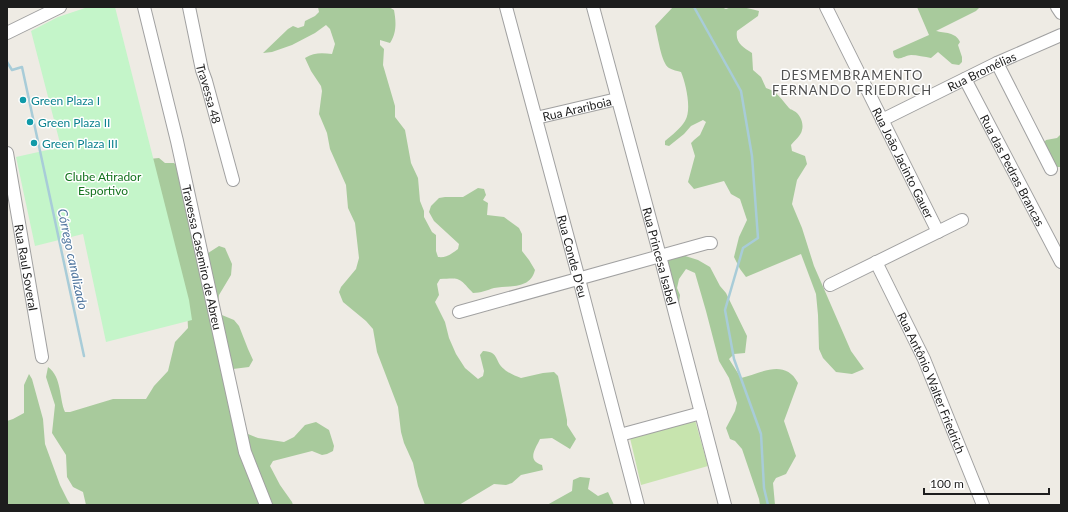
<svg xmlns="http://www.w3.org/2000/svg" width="1068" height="512" viewBox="0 0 1068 512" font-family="Lato,sans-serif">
	<rect width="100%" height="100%" fill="#eeebe4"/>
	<path fill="#c7e4ae" d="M695,420L708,466L641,485L630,438Z"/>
	<g fill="#a8ca9c">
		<path d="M318,7H389L394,10C396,21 397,33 390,43L380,40V45L384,49L383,65L395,106V117L405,130L411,163L418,178L420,201L424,211V217L432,232L436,235V251L438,257C447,258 451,254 458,249L459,244L434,221L429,212L431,206L439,198L445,197H463L478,188L484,189L486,195L483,200L488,203L487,215L504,217L519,228L522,234V251L529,260L535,270C530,290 509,285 494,288C487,290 481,293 473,293C458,277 461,278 440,279L437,284L439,295L435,302L445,322L449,338L456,354L465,368L478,379L483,376L484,371L480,355L483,351C500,352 494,361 504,369C508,373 516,376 521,378L543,373L554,372L558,376L567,420V425L576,439L570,449L552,438L540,439C536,448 526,460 542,465L543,470L521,475L512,483L506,485L494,484L459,505H425L418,486L413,463L404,443L401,432L398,407L377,352L373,329L366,321L343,302L339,292L341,287L356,269L359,258L355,223L348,208L346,185L330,149L327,133L319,114L322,91L321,86L311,71L305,58C314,52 323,53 332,54L335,44L330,29L326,25L315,33L292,45L272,52L263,53L288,29L293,26L298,28L304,26L305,21L315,16L319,12Z"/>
		<path d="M673,7H721L726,9C737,5 747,8 759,11L758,16L737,31C735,43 743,47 752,53L753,70L761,77L766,88C777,91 782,100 789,108C792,111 790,108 794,111C800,114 804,123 802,130C801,136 794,141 791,145L792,151L805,156L807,164L797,180L792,204L794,209L802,228L814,266L851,351L864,369L852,374L836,372L823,358L819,349L818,315L816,294L801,254L746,277L740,269L734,257L739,237L747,220L740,199L731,194L724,181L694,189L688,182L695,156L691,143L694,140L700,135L706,122L703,120L691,126L684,134L669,146L665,145V141C672,135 680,129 685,121C692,110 686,84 681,72C678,71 672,70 669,68C661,63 658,36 655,26Z"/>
		<path d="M917,7H980L976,11L936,31C944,33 956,32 960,42L958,45L962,57V62L959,65L952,64L938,52L931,58C925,57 917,55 911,55C905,55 894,65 893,51L929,35Z"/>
		<path d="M1061,134V167H1055L1043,144L1046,140L1057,138Z"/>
		<path d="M159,158L165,163H174L180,169L205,255L219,246L225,248L232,264L231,275L219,295L217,313L234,320L239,326L248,349L253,360L249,367L233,369L228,373L238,430L258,438L284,442L294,437L305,425L316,422L329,430L334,446L333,451L327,454L322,455L312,451L273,461L270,466L280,485L292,502L293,505H86L83,492L73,487L67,477L66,455L52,433L55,405L46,377L48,367C62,377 59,398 65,412H70L113,399H146L154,386L168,371L175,342L188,328L187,307L149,159Z"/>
		<path d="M679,254L698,260L710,267L720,286L726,293L747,336L745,353L734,354L729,359L741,378C761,373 785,358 798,383L784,421L796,456L786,474L776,478L773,483L775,505H760L759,499L742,449L735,441L730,439L726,428L735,411L737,403L729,378L719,361L706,311L695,273L686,269L679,279L677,288L680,295L679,304H677L666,267L669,259Z"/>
		<path d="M29,374L32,379L43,419L45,444L60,485L68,501L71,505H7V421L13,419L24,413V385Z"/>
		<path d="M580,477L590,478L588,489L598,496L608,492L614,505H547L572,491L573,480Z"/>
	</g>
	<path fill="#c4f5c9" d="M88,7H115L189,300L192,320L106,342L83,234L35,246L16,157L61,147L31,31L58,17Z"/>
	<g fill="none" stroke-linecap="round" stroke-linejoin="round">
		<g stroke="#a8ccd8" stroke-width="2.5">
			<path d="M694,7L741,91L752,156L758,238L743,248L725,310L734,359L761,434L764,488L768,505"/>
			<path d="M7,62L12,70L22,67L84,356"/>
		</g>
		<defs>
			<g id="minor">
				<path id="s1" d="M144,7L177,141L245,452L266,505"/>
				<path id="s2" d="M189,7L202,70L206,81L233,180"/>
				<path id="s3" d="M506,7L579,279L638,505"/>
				<path id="s4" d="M593,7L660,256L725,505"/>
				<path id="s5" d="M826,7L938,232"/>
				<path d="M1057,7L1061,13"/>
				<path d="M7,33L60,7"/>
				<path d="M997,63L1051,169"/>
				<path id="s6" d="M965,79L1061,262"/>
				<path id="s7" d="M536,118L617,99"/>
				<path id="s8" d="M882,120L997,63L1061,35"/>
				<path id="s9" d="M7,153L42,357"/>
				<path id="s10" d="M876,262L924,359L983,505"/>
				<path d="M830,285L962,220"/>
				<path d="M459,312L707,243H711"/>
				<path d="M620,435L701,413"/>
			</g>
		</defs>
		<use href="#minor" stroke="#a1a1a1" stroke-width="14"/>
		<use href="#minor" stroke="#fff" stroke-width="12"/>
	</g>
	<g fill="#0f9aa8" stroke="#fff" stroke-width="1.5">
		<circle cx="23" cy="100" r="4"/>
		<circle cx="30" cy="122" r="4"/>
		<circle cx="34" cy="143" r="4"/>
	</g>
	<g text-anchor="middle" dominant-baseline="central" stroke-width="3" stroke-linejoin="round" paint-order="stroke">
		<g font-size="12" fill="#1d1d1d" stroke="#fff">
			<text stroke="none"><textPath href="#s8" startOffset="111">Rua Bromélias</textPath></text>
			<text stroke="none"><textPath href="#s2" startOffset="89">Travessa 48</textPath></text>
			<text stroke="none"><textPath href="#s7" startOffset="42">Rua Arariboia</textPath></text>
			<text stroke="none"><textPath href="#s5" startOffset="174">Rua João Jacinto Gauer</textPath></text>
			<text stroke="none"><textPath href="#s6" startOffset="103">Rua das Pedras Brancas</textPath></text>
			<text stroke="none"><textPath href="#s3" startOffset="258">Rua Conde D'eu</textPath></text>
			<text stroke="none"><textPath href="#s4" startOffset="258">Rua Princesa Isabel</textPath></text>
			<text stroke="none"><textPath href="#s1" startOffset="257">Travessa Casemiro de Abreu</textPath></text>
			<text stroke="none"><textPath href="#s9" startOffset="116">Rua Raul Soveral</textPath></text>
			<text stroke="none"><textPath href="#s10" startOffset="133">Rua Antônio Walter Friedrich</textPath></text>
		</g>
		<g font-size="12" fill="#0d838f" stroke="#fff" text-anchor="start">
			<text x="31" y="100">Green Plaza I</text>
			<text x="38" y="122">Green Plaza II</text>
			<text x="42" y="143">Green Plaza III</text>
		</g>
		<g font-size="12" fill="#14731e" stroke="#fff">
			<text x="103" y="176">Clube Atirador<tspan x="103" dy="14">Esportivo</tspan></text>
		</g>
		<g font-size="13" letter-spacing="1" fill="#505050" stroke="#fff">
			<text x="852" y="75">DESMEMBRAMENTO<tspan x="852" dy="15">FERNANDO FRIEDRICH</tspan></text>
		</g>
		<g font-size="13" font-style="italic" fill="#4f759e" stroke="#fff">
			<text transform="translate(73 259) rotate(78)">Córrego canalizado</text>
		</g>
	</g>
	<rect width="1068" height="512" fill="none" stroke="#1d1d1d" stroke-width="16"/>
	<path d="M924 488v6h125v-6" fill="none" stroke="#1d1d1d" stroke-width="2"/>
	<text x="930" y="488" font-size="12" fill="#1d1d1d" stroke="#ffffff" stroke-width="3" paint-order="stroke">100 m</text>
</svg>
